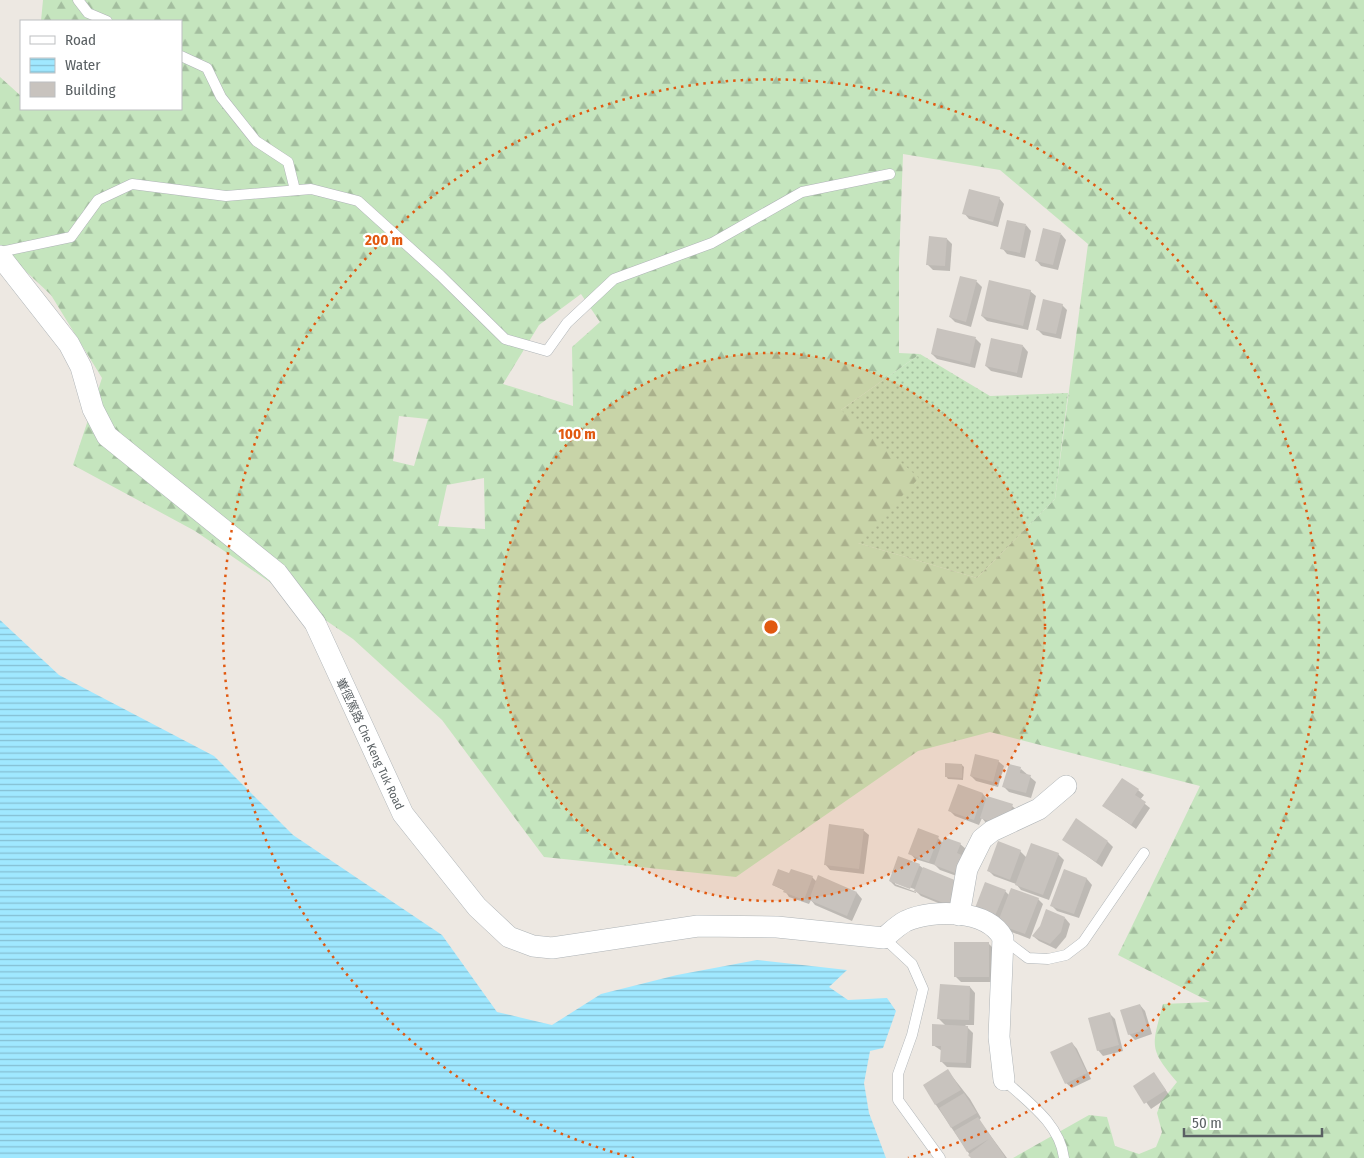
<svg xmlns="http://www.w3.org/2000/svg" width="1364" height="1158" viewBox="0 0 1364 1158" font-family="'Fira Sans Condensed','Noto Sans TC',sans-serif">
	<defs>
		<pattern id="grass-dots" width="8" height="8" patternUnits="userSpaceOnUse" patternTransform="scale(1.25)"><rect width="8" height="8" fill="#c5e5be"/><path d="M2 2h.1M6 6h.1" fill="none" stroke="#a3bd9e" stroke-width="1.8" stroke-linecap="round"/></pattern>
		<pattern id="forest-firs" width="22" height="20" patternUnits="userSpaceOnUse" patternTransform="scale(1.25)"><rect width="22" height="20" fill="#c5e5be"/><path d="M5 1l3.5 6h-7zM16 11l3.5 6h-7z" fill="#a3bd9e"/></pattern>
		<pattern id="water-rules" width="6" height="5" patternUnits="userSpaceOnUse" patternTransform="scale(1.25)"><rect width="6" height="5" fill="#a0e8ff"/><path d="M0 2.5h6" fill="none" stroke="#85bfd2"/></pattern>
	</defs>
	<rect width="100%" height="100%" fill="#ede8e2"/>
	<path fill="url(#grass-dots)" d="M920,354L990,396L1068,393L1055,499L977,578L858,543L841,410Z"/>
	<path fill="url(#forest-firs)" fill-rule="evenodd" d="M43,0H1364V1158H1013L1089,1115L1107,1117L1115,1146L1139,1154L1156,1147L1162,1132L1157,1113L1161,1102L1177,1082C1148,1048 1152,1046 1163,1004L1210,1002L1118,955L1200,786L990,732L918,751L736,877L544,857L442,720L353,639L195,531L73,465L102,378L51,295L0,247V77L21,96V109H181V21H41ZM903,154L1000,170L1088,244L1055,499L977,578L858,543L919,478L841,410L920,354L899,353V262ZM581,294L600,322L572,347L573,406L503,384L539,325ZM399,416L428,419L414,466L393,461ZM484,478L485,529L438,526L447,485Z"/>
	<path fill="url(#water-rules)" d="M0,620L59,675L214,756L293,835L442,935L497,1012L552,1025L601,994L677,975L757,960L847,970L829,987L848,1000L887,998L896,1011L883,1048L870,1051L864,1083L869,1113L886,1158H0Z"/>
	<g fill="#0003" fill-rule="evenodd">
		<path d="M999,198L1004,204L998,227L969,219L964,213Z"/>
		<path d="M1026,225L1031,231L1025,258L1007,254L1002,248Z"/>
		<path d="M1061,234L1066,240L1058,270L1041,266L1036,260Z"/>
		<path d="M947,239L952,244L950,271L933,270L927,264Z"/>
		<path d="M961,277L977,282L982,287L971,327L955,322L950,317Z"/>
		<path d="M1030,291L1036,296L1028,330L987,321L982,316Z"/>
		<path d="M1062,305L1067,310L1061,339L1043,335L1038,330Z"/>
		<path d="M938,330L976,339L981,344L975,368L937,359L932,354Z"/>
		<path d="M1023,346L1028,352L1022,378L991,371L986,366Z"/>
		<path d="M998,761L1004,766L998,787L976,781L971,776Z"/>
		<path d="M962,765L964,767L963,780L948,779L946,776Z"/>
		<path d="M1021,769L1036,782L1031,798L1009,792L1004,787Z"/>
		<path d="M959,786L983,794L987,799L1012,806L1018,811L986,823L982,818L979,825L955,816L950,811Z"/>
		<path d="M1138,790L1144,795L1140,800L1150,808L1136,829L1104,806Z"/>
		<path d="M863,830L869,835L864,874L830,870L825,864Z"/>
		<path d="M938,838L943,843L960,844L966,849L965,879L940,870L935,865L915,859L910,853Z"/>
		<path d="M1064,839L1108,842L1113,847L1102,867Z"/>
		<path d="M1020,851L1026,857L1058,854L1064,860L1049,900L1021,890L1016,884L994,876L989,871Z"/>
		<path d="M919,865L924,869L958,911L921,896L916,891V893L895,886L890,881ZM895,882L917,890L916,892L895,884Z"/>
		<path d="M1065,871L1087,879L1092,885L1079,918L1057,911L1051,905Z"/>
		<path d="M790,874L812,877L817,882L819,877L857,893L862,899L852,921L815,905L811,900L809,904L789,897L785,891L773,885Z"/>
		<path d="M1005,891L1010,896L1038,899L1043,904L1030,939L1004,929L982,913Z"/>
		<path d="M1065,918L1070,924L1066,937L1056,949L1039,941L1033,936Z"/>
		<path d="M988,943L994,949V982H961L955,976Z"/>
		<path d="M970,987L975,993L974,1025H965L973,1033L971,1068L947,1067L941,1061L942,1051L933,1045L946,1026L938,1018Z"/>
		<path d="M1140,1005L1145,1011L1152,1034L1135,1040L1129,1034Z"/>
		<path d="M1110,1014L1115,1019L1123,1051L1103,1056L1098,1050Z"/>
		<path d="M1072,1043L1077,1049L1091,1079L1072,1088L1066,1083Z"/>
		<path d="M948,1071L970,1099L981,1118L979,1120L1007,1158H972L936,1105L924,1085Z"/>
		<path d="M1154,1074L1170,1096L1151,1109L1135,1086Z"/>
	</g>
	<g fill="#c8c3be">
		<path d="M969,189L1000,197L993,222L962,214Z"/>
		<path d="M1007,220L1026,224L1020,253L1000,249Z"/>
		<path d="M1043,228L1061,233L1053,265L1035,261Z"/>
		<path d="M929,236L947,238L945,266L926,265Z"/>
		<path d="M960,276L977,280L966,322L949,317Z"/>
		<path d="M989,280L1031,290L1023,326L981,316Z"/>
		<path d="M1043,299L1063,304L1056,334L1036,330Z"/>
		<path d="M937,328L976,337L970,364L931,354Z"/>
		<path d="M991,338L1023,345L1017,373L985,366Z"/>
		<path d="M975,754L999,760L993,782L970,776Z"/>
		<path d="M945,763L962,764V778L945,777Z"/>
		<path d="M1009,764L1021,767L1020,773L1031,775L1026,793L1002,787Z"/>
		<path d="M1122,778L1139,789L1135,795L1146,802L1131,825L1102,806Z"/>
		<path d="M958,784L983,793L974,820L948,811Z"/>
		<path d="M987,796L1013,804L1006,827L980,818Z"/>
		<path d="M1076,818L1108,841L1096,862L1062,840Z"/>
		<path d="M829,824L864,829L859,869L824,865Z"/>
		<path d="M918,828L939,836L929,862L908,854Z"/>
		<path d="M944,837L961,843L957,853L966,857L960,875L934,865Z"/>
		<path d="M998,841L1021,850L1010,880L987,871Z"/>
		<path d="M1031,843L1059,853L1043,895L1015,885Z"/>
		<path d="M898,856L920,864L910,889L889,881Z"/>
		<path d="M923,867L962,883L953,907L914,891Z"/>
		<path d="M778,869L789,873L791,869L813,876L804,900L783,892L784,890L772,885Z"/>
		<path d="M1064,869L1087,878L1074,914L1050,906Z"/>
		<path d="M818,875L857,892L847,916L809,900Z"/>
		<path d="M985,882L1006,890L995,916L975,908Z"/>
		<path d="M1011,888L1039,898L1025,934L997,924Z"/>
		<path d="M1046,909L1065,917L1061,932L1050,944L1032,936L1040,926Z"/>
		<rect x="954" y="942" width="35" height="35"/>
		<path d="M940,984L970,986L969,1020L937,1019Z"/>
		<path d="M1140,1004L1148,1029L1128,1035L1120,1010Z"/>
		<path d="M1110,1012L1119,1045L1097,1051L1088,1018Z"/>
		<path d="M932,1024L968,1026L966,1063L940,1062L941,1046H932Z"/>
		<path d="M1072,1042L1087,1073L1065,1084L1050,1052Z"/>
		<path d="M948,1069L961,1090L935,1105L923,1085Z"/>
		<path d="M1154,1072L1166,1090L1144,1104L1133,1086Z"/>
		<path d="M964,1093L977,1113L951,1128L939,1108Z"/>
		<path d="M978,1117L1005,1157L1004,1158H971L968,1155L989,1139L967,1152L954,1131Z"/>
	</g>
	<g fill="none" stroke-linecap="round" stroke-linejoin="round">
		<defs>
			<g id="service">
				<path d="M78,0L88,13L107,21"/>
				<path d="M181,56L207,68L221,97L256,141L288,162L295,190"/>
				<path d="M0,252L71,237L98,200L132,184L226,196L311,189L358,201L440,275L505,339L547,351L567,323L614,279L712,243L802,192L890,174"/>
				<path d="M884,938L912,964L923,989L912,1035L898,1074V1100L940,1158"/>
				<path d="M1003,939L1028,958L1048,959L1066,955L1083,942L1144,853"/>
				<path d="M1004,1080C1028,1102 1060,1124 1064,1158"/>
			</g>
			<g id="minor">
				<path d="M0,256L69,344L81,367L93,409L107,436L277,573L315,623L403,814L477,907L509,937L533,946L552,948L698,926L777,927L884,938C890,933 898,925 906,921C933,909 987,909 1003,938L999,1037L1004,1080"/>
				<path d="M959,915L967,869L982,839L992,831L1039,809L1066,786"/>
			</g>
		</defs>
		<use href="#service" stroke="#afb4b7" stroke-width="11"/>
		<use href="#minor" stroke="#afb4b7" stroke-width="22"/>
		<use href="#service" stroke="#fff" stroke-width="10"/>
		<use href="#minor" stroke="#fff" stroke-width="21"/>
	</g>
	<circle cx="771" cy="627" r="274" fill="#e15910" fill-opacity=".12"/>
	<g fill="none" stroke="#e15910" stroke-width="2.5" stroke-dasharray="2.5 5">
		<circle cx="771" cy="627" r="274"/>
		<path d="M634 1158A548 548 0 1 1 908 1158"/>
	</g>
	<g text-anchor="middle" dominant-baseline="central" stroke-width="4.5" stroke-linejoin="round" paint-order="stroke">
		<g font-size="12" fill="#5a6063" stroke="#fff">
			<text transform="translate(370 744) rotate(65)">輋徑篤路 Che Keng Tuk Road</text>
		</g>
	</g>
	<circle cx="771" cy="627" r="8" fill="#e15910" stroke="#fff" stroke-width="2.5"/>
	<g font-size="15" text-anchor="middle" font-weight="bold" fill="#e15910" stroke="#fff" stroke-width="4.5" stroke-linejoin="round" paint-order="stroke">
		<text x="384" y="245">200 m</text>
		<text x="577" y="439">100 m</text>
	</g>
	<rect x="20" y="20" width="162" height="90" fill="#ffffff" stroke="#bdbfc1"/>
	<rect x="30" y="36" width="25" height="8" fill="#ffffff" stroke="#bdbfc1"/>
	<text x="65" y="45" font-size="15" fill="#5a6063">Road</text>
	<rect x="30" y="58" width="25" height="15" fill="url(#water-rules)" stroke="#bdbfc1"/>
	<text x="65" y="70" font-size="15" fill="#5a6063">Water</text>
	<rect x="30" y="82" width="25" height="15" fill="#c8c3be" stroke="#bdbfc1"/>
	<text x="65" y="95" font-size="15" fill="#5a6063">Building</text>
	<path d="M1184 1128v8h138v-8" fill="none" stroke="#5a6063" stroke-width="2.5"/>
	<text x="1192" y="1128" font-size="15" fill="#5a6063" stroke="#ffffff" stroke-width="4" paint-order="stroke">50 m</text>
</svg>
